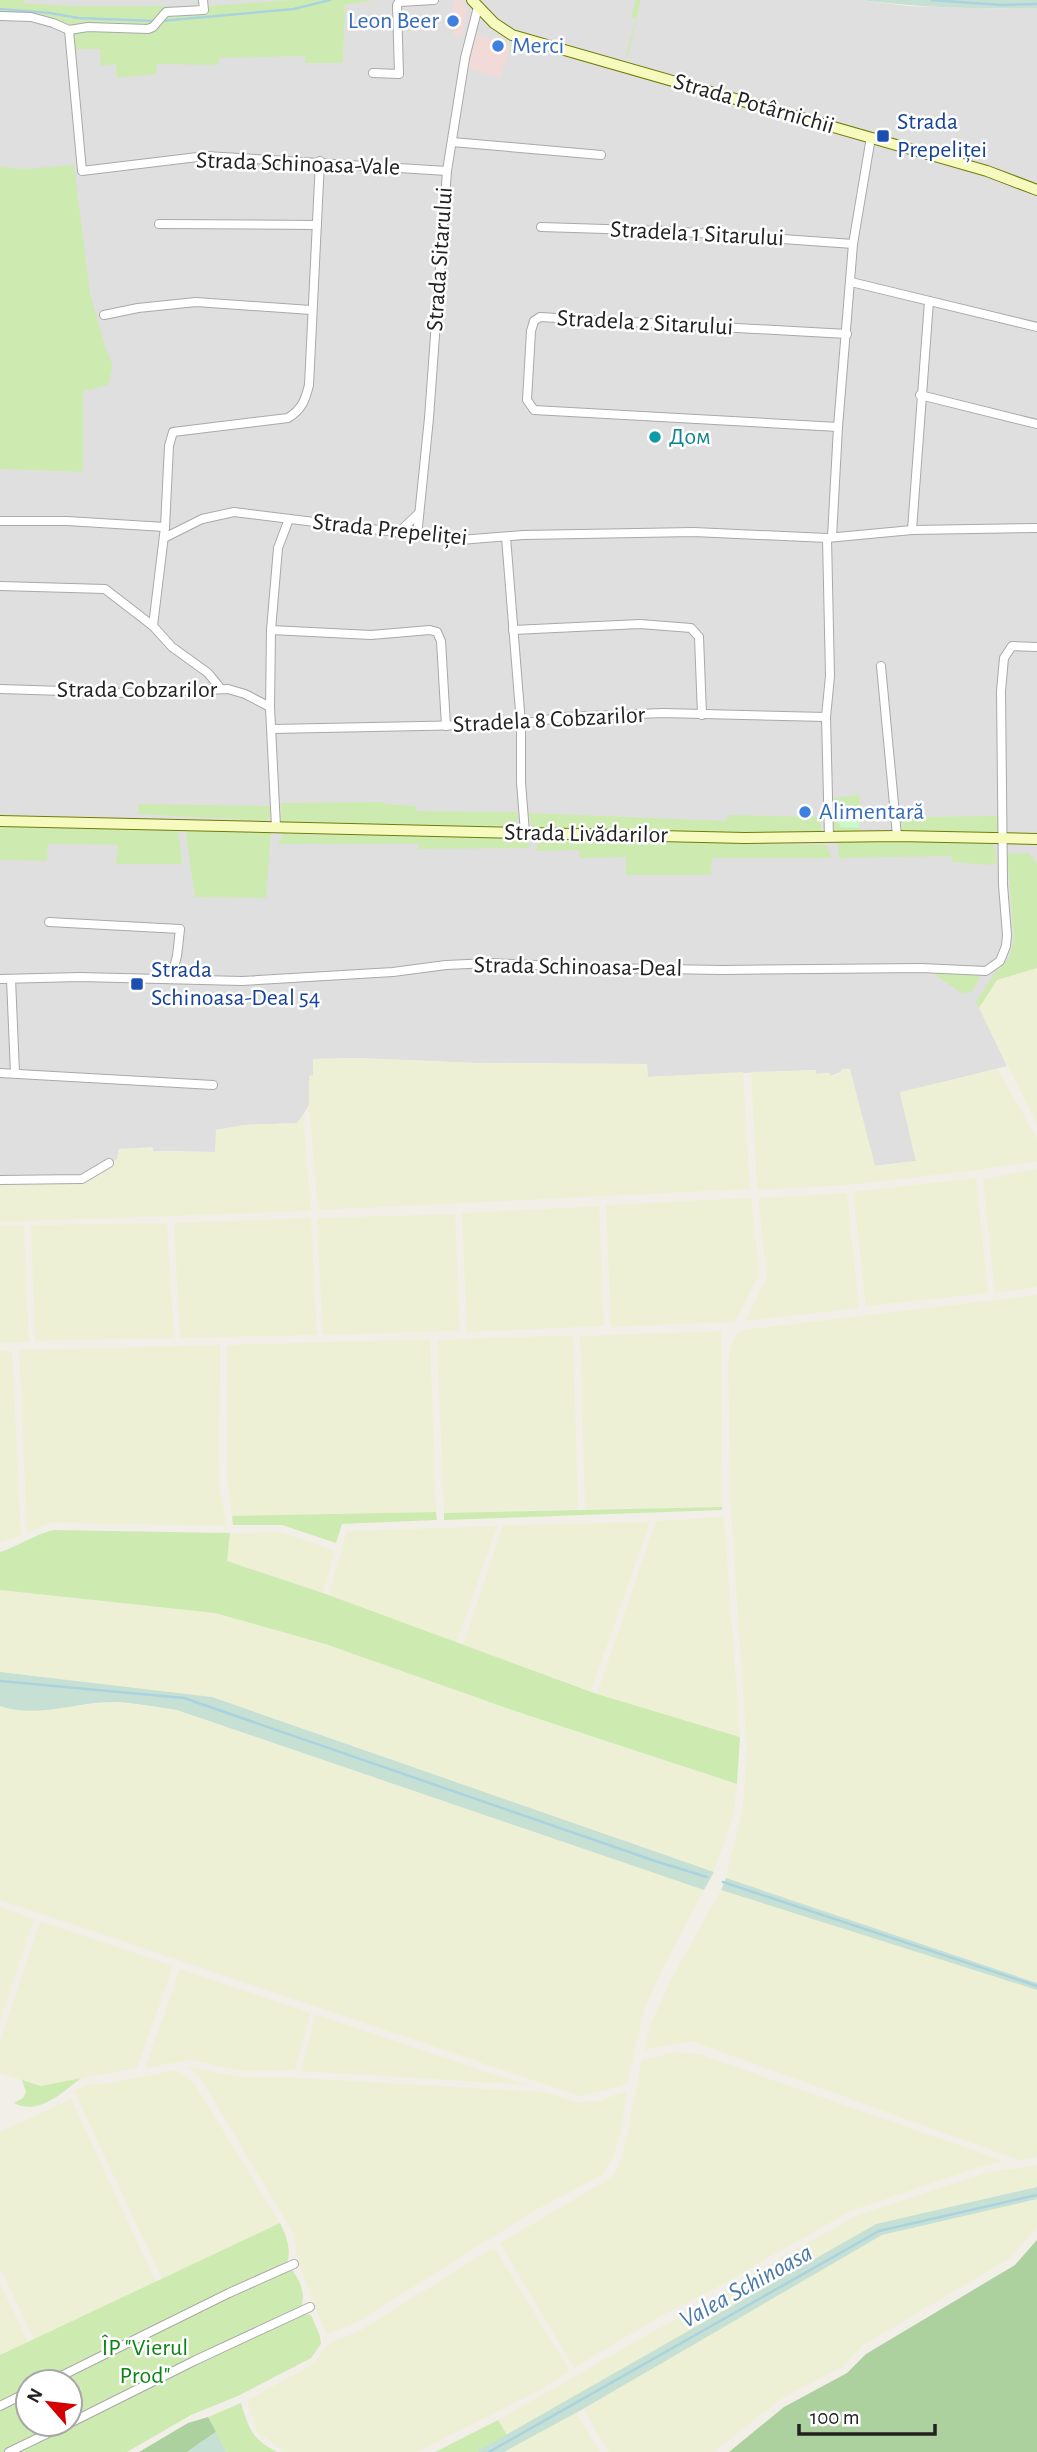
<svg xmlns="http://www.w3.org/2000/svg" width="1037" height="2452" viewBox="0 0 1037 2452" font-family="'Alegreya Sans',sans-serif">
	<rect width="100%" height="100%" fill="#f2efe9"/>
	<path fill="#e0dfdf" d="M0,0H860L908,6L995,9L1037,8V968L997,980L979,1007L1007,1066L900,1093L916,1161L874,1166L849,1069L830,1076L829,1073L816,1074L815,1070L647,1077V1064L476,1063L357,1058L313,1059V1076H309V1105L298,1123L244,1125L217,1130L215,1152L153,1151L152,1147L118,1159L87,1182H0Z"/>
	<g fill="#f2dad9">
		<path d="M462,0L467,10L462,36H454L453,1Z"/>
		<path d="M481,35L510,47L500,78L467,68L471,45H473L476,36Z"/>
	</g>
	<g fill="#eef0d5">
		<path d="M1037,968V1124L979,1008L997,980Z"/>
		<path d="M357,1058L476,1063L647,1064L648,1077L743,1072L750,1189L318,1210L309,1105V1076L313,1075V1059Z"/>
		<path d="M842,1069H850L875,1166L916,1161L900,1092L997,1069L1037,1138V1161L979,1170L848,1185L757,1190L751,1072L816,1070V1074L829,1073L831,1076L838,1075Z"/>
		<path d="M303,1115L311,1211L0,1222V1182H86L117,1159L119,1149L152,1147L153,1151L215,1152L216,1130L244,1125L297,1123Z"/>
		<path d="M1037,1169V1287L995,1293L983,1179Z"/>
		<path d="M976,1178L988,1293L866,1306L853,1192Z"/>
		<path d="M847,1193L859,1308L745,1321L767,1277L758,1198Z"/>
		<path d="M751,1198L759,1275L735,1322L611,1327L606,1205Z"/>
		<path d="M599,1206L604,1326L467,1332L462,1213Z"/>
		<path d="M455,1214L460,1331L323,1335L317,1218Z"/>
		<path d="M311,1218L317,1335L180,1338L174,1223Z"/>
		<path d="M167,1223L174,1338L35,1341L31,1225Z"/>
		<path d="M24,1225L29,1342L0,1343V1226Z"/>
		<path d="M1037,1295V1983L726,1878L743,1805L747,1751L731,1510L728,1362L732,1342L737,1334L743,1330Z"/>
		<path d="M721,1331L722,1507L585,1509L580,1336Z"/>
		<path d="M573,1335L578,1509L444,1513L437,1340Z"/>
		<path d="M430,1339L436,1512L232,1516L227,1480V1345Z"/>
		<path d="M220,1345L219,1485L227,1526L57,1523L47,1524L27,1533L19,1350Z"/>
		<path d="M0,1351H12L21,1536L0,1542Z"/>
		<path d="M724,1517L740,1737L597,1694L656,1521Z"/>
		<path d="M650,1522L591,1691L463,1645L503,1525Z"/>
		<path d="M497,1526L457,1642L328,1596L347,1531Z"/>
		<path d="M281,1532L335,1551L323,1593L227,1561L230,1533Z"/>
		<path d="M0,1590L215,1613L324,1644L521,1713L737,1784L733,1817L714,1872L212,1697L0,1672Z"/>
		<path d="M115,1702L177,1710L704,1890L663,1968L644,2010L628,2081L622,2086L580,2096L0,1900V1706L27,1711Z"/>
		<path d="M721,1890L1037,1990V2157L1019,2160L691,2041L644,2050L650,2026L671,1979Z"/>
		<path d="M0,1907L34,1919L0,2021Z"/>
		<path d="M40,1921L173,1966L137,2068L41,2086L0,2073V2041Z"/>
		<path d="M180,1969L311,2013L295,2070L242,2071L191,2060L145,2068Z"/>
		<path d="M316,2014L492,2074L530,2085L301,2071Z"/>
		<path d="M676,2052L699,2054L1004,2161L977,2168L850,2211L709,2292L670,2311L574,2368L500,2243L612,2177L618,2167L624,2149L642,2060Z"/>
		<path d="M187,2067L244,2077H278L545,2092L579,2103L602,2100L627,2091L621,2132L613,2157L602,2175L534,2211L356,2323L327,2334L313,2303L298,2261L293,2233L200,2077Z"/>
		<path d="M177,2070L194,2083L280,2223L162,2279L74,2091L89,2084L110,2083Z"/>
		<path d="M71,2099L156,2282L34,2339L0,2268V2132Z"/>
		<path d="M1037,2165V2187L876,2224L507,2435L498,2420L857,2215L989,2172Z"/>
		<path d="M1037,2199V2228L1010,2258L862,2346L843,2367L782,2398L714,2452H609L583,2409L882,2235Z"/>
		<path d="M494,2247L570,2371L540,2390L418,2452H285L257,2432L247,2400L313,2364L329,2343L359,2331Z"/>
		<path d="M0,2284L28,2342L0,2355Z"/>
		<path d="M576,2413L600,2452H504Z"/>
	</g>
	<g fill="#cdebb0" fill-rule="evenodd">
		<path d="M0,0H24V3L70,6H208L292,0H375L345,5L343,63H305L306,56L219,58V65L157,64L156,74L117,78L116,64L101,66L100,49H75L74,26L43,18L0,13Z"/>
		<path d="M636,0H641L628,56L626,54L636,19L631,17Z"/>
		<path d="M513,40L529,45L528,54L509,52Z"/>
		<path d="M74,165L90,293L106,349L113,366L108,385L83,391V472L0,469V167L25,169Z"/>
		<path d="M860,795L859,833L833,832L832,798Z"/>
		<path d="M383,802L384,804L416,806V811L517,812V827L281,822V803Z"/>
		<path d="M138,804L271,806V815L266,821L138,814Z"/>
		<path d="M529,813L727,821V815L821,817V831L733,833L532,829Z"/>
		<path d="M998,816L1000,834L902,833L901,817Z"/>
		<path d="M0,825L178,828L182,864H116L118,845L48,844L47,861L0,860Z"/>
		<path d="M185,828L271,832L266,898L195,897Z"/>
		<path d="M283,834L526,838L529,841V848L419,849L418,844H278Z"/>
		<path d="M543,840L827,845L831,858H712L711,875H626V857L580,858L579,850L536,851L538,843Z"/>
		<path d="M840,841H988L994,845L997,863L988,865L952,862L951,856L839,858L838,844Z"/>
		<path d="M1028,853L1037,863V968L997,980L979,1008L976,1002L994,974L1009,958L1014,939L1007,854Z"/>
		<path d="M935,972L981,975L973,991L963,994L935,975Z"/>
		<path d="M722,1507V1510L444,1520V1513Z"/>
		<path d="M436,1512L437,1520L342,1524L336,1543L282,1525H233L232,1516Z"/>
		<path d="M54,1530L230,1533L227,1561L323,1593L597,1694L740,1737L737,1784L521,1713L325,1644L215,1613L0,1590V1552C19,1546 35,1534 54,1530Z"/>
		<path d="M81,2078C62,2093 38,2116 14,2103L23,2098L26,2092L22,2080L41,2086Z"/>
		<path d="M280,2223C286,2235 292,2250 287,2263C296,2274 306,2289 302,2304L305,2314L311,2315L320,2336L321,2344L311,2358L238,2396L191,2415L127,2452H0V2355ZM28,2382H70V2424H28Z"/>
		<path d="M241,2403C249,2429 251,2438 277,2452H226L208,2417Z"/>
		<path d="M498,2420L507,2435L476,2452H435Z"/>
	</g>
	<g fill="#add19e">
		<path d="M1037,2240V2452H729L784,2407L847,2373L866,2354L1015,2265Z"/>
		<path d="M208,2417L216,2432L187,2452H139L188,2423Z"/>
	</g>
	<g fill="#c6e0d4">
		<path d="M860,0H1037V8C978,10 919,7 860,0Z"/>
		<path d="M0,1672L212,1697L714,1872L704,1890L177,1710C157,1707 136,1703 116,1702C78,1701 37,1719 0,1706Z"/>
		<path d="M726,1878L1037,1983V1990L721,1890Z"/>
		<path d="M1037,2187V2199L882,2235L583,2409L504,2452H476L876,2224Z"/>
		<path d="M216,2432L226,2452H187Z"/>
	</g>
	<path fill="#c8facc" d="M832,814H860L859,828L841,827L836,819L833,818Z"/>
	<g fill="none" stroke-linecap="round" stroke-linejoin="round">
		<g stroke="#aad3df" stroke-width="2.5">
			<path d="M932,0L1001,5L1037,4"/>
			<path d="M0,9L50,13L78,18L154,21"/>
			<path d="M160,21L294,9L330,0"/>
			<path d="M0,1681L184,1698L658,1862L707,1877"/>
			<path d="M723,1882L1037,1986"/>
			<path d="M489,2452L879,2231L1037,2195"/>
		</g>
		<defs>
			<g id="street">
				<path d="M0,16L31,17L53,23L69,30L88,27L148,29L153,27L166,12L204,10L203,0"/>
				<path d="M69,30L82,171L206,156L447,171"/>
				<path d="M373,73L399,74L397,5L399,2L434,0"/>
				<path d="M452,142L601,155"/>
				<path d="M159,224L317,225"/>
				<path d="M541,227L669,231L853,244"/>
				<path d="M851,282L1037,327"/>
				<path d="M104,315L138,308L196,302L311,310"/>
				<path d="M920,395L1037,424"/>
				<path d="M838,427L534,410L527,400L531,331L534,321L540,317L847,334"/>
				<path d="M0,521H67L165,527"/>
				<path d="M912,530L929,301"/>
				<path d="M398,533L418,514"/>
				<path d="M417,536L429,418L447,171L465,58L478,7"/>
				<path d="M506,537L521,724V782L525,833"/>
				<path d="M832,537L838,427L853,244L871,137"/>
				<path d="M164,538L202,519L234,512L460,540L523,535L694,532L827,538L912,530L1037,528"/>
				<path d="M827,538L830,676L826,717L829,837"/>
				<path d="M0,586L105,589L153,626L172,647L208,673L221,689"/>
				<path d="M153,626L165,527L169,446L173,432L288,418C302,409 305,401 309,385L320,161"/>
				<path d="M271,630L371,635L430,630L437,632L441,641L446,726"/>
				<path d="M513,630L640,624L691,628L699,637L702,715"/>
				<path d="M881,666L897,836"/>
				<path d="M0,689L128,693L228,689L245,694L270,707"/>
				<path d="M272,729L521,724L564,717L663,713L826,717"/>
				<path d="M276,827L270,707L271,630L278,548L289,519"/>
				<path d="M49,922L180,929L177,956L171,978"/>
				<path d="M0,979L80,977L242,981L393,972L446,965L490,963L602,968L722,970L921,968L986,971L1000,961L1006,946L1007,935L1003,885L1001,691L1004,658L1012,646L1037,647"/>
				<path d="M11,979L15,1073"/>
				<path d="M0,1073L213,1085"/>
				<path d="M0,1180L82,1179L109,1163"/>
				<path d="M49,2382L229,2293L294,2264"/>
				<path d="M0,2406L28,2392"/>
				<path d="M70,2423L196,2360L310,2307"/>
				<path d="M9,2452L67,2424"/>
			</g>
			<g id="secondary">
				<path d="M472,0L494,23L512,35L987,171L1037,190"/>
				<path d="M0,821L745,838L897,836L1037,839"/>
			</g>
		</defs>
		<use href="#street" stroke="#a9a9a9" stroke-width="10"/>
		<use href="#secondary" stroke="#707d05" stroke-width="12"/>
		<use href="#street" stroke="#fff" stroke-width="8"/>
		<use href="#secondary" stroke="#f7fabf" stroke-width="10"/>
	</g>
	<g fill="#3f7fe0" stroke="#fff" stroke-width="2.5">
		<circle cx="453" cy="21" r="7"/>
		<circle cx="498" cy="46" r="7"/>
		<circle cx="805" cy="812" r="7"/>
	</g>
	<g fill="#1a4fb4" stroke="#fff" stroke-width="2.5">
		<rect x="876" y="129" width="14" height="14" rx="3.5"/>
		<rect x="130" y="977" width="14" height="14" rx="3.5"/>
	</g>
	<circle fill="#0f9aa8" stroke="#fff" stroke-width="2.5" cx="655" cy="437" r="7"/>
	<g text-anchor="middle" dominant-baseline="central" stroke-width="5" stroke-linejoin="round" paint-order="stroke">
		<g font-size="24" fill="#366cbe" stroke="#fff" text-anchor="start">
			<text x="439" y="21" text-anchor="end">Leon Beer</text>
			<text x="512" y="46">Merci</text>
			<text x="819" y="812">Alimentară</text>
		</g>
		<g font-size="24" fill="#222" stroke="#fff">
			<text transform="translate(754 104) rotate(16)">Strada Potârnichii</text>
			<text transform="translate(298 164) rotate(2)">Strada Schinoasa-Vale</text>
			<text transform="translate(697 234) rotate(3)">Stradela 1 Sitarului</text>
			<text transform="translate(440 259) rotate(-86)">Strada Sitarului</text>
			<text transform="translate(645 323) rotate(3)">Stradela 2 Sitarului</text>
			<text transform="translate(390 530) rotate(6)">Strada Prepeliței</text>
			<text x="137" y="690">Strada Cobzarilor</text>
			<text transform="translate(549 720) rotate(-3)">Stradela 8 Cobzarilor</text>
			<text transform="translate(586 834) rotate(1)">Strada Livădarilor</text>
			<text transform="translate(578 967) rotate(1)">Strada Schinoasa-Deal</text>
		</g>
		<g font-size="24" fill="#164399" stroke="#fff" text-anchor="start">
			<text x="897" y="122">Strada<tspan x="897" dy="28">Prepeliței</tspan></text>
			<text x="151" y="970">Strada<tspan x="151" dy="28">Schinoasa-Deal 54</tspan></text>
		</g>
		<g font-size="24" fill="#0d838f" stroke="#fff" text-anchor="start">
			<text x="669" y="437">Дом</text>
		</g>
		<g font-size="24" fill="#0c8416" stroke="#fff">
			<text x="145" y="2348">ÎP "Vierul<tspan x="145" dy="28">Prod"</tspan></text>
		</g>
		<g font-size="26" font-style="italic" fill="#4a7aab" stroke="#fff">
			<text transform="translate(746 2286) rotate(-29)">Valea Schinoasa</text>
		</g>
	</g>
	<g transform="translate(49 2403) rotate(298)"><circle r="33" fill="#ffffff" stroke="#a7a7a7" stroke-width="2"/>
	<path d="M0-5L12 26L0 18L-12 26Z" fill="#d40000"/>
	<text y="-10" font-size="19" font-weight="bold" text-anchor="middle" fill="#222222">N</text>
	</g>
	<path d="M799 2424v10h136v-10" fill="none" stroke="#222222" stroke-width="3.5"/>
	<text x="810" y="2424" font-size="21" fill="#222222" stroke="#ffffff" stroke-width="5" paint-order="stroke">100 m</text>
</svg>
